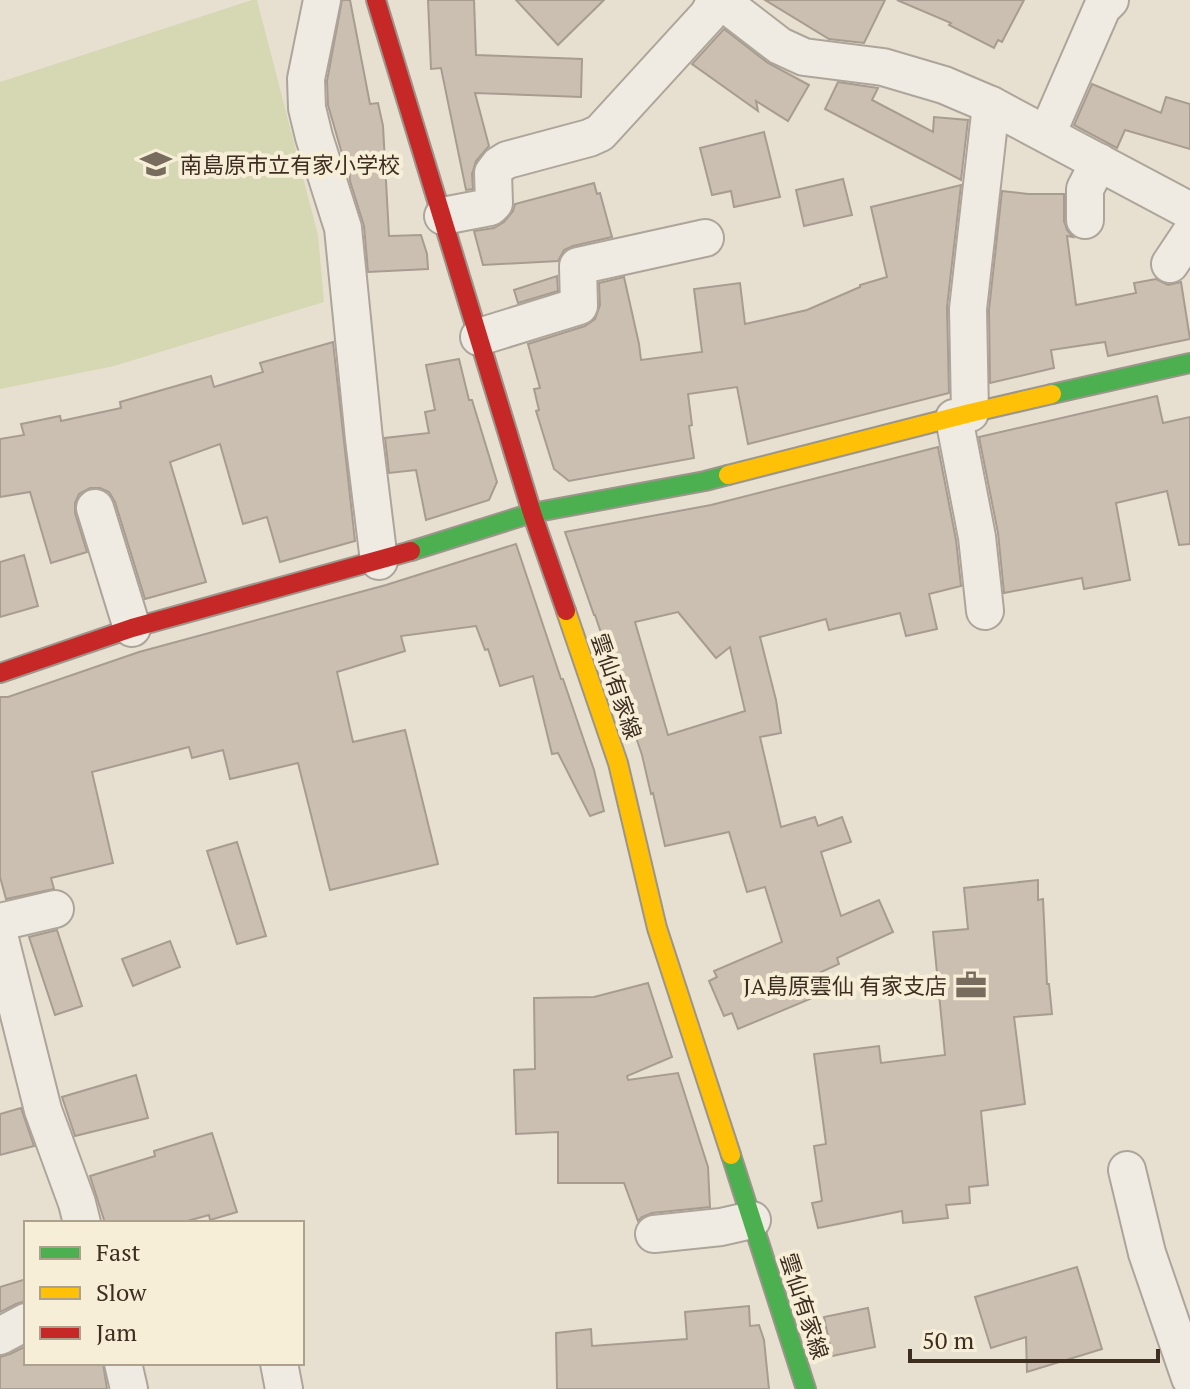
<svg xmlns="http://www.w3.org/2000/svg" width="1190" height="1389" viewBox="0 0 1190 1389" font-family="'PT Serif','Noto Sans JP',serif">
	<rect width="100%" height="100%" fill="#e7e0d1"/>
	<path fill="#d6d7b3" d="M252,0H257L318,235L324,302L114,366L0,389V82Z"/>
	<g fill="#cbbfb2" stroke="#a89c90" stroke-width="2" fill-rule="evenodd">
		<path d="M342,0H350L370,104L378,103L383,126L389,236L421,235L427,254L428,269L368,272L364,226L350,181L349,163L345,164L328,105L327,81Z"/>
		<path d="M428,0H474L476,55L582,59L581,97L475,93L489,146L476,161L472,174L473,189L466,190L441,68L431,69Z"/>
		<path d="M516,0H604L558,45Z"/>
		<path d="M765,0H885L864,43L829,39Z"/>
		<path d="M897,0H1024L1002,42L998,40L994,48L949,25L951,23Z"/>
		<path d="M724,29L768,63L809,85L788,121L756,101L758,111L692,64Z"/>
		<path d="M838,82L878,88L872,100L933,132L934,117L968,120L961,180L825,109Z"/>
		<path d="M1092,84L1161,113L1166,97L1190,104V149L1125,130L1117,148L1074,125Z"/>
		<path d="M764,132L780,197L734,207L731,191L712,195L700,148Z"/>
		<path d="M843,179L852,215L804,226L796,190Z"/>
		<path d="M594,183L597,194L600,193L612,237L573,246L564,250L558,261L483,265L474,231L494,228L504,222L513,211L515,204Z"/>
		<path d="M961,185L947,307L949,393L748,444L737,387L688,394L692,425L689,426L694,458L569,481L554,469L536,411L539,410L534,389L540,388L528,344L585,326L595,319L600,305L599,283L624,277L639,344L641,360L702,352L694,289L740,283L745,324L807,310L860,287V285L887,277L871,207Z"/>
		<path d="M1002,191L1028,194H1064V221L1067,230L1073,237L1067,236L1076,305L1136,293L1134,283L1156,279L1168,285L1181,282L1190,339L1108,356L1105,342L1051,350L1054,368L990,383L989,310Z"/>
		<path d="M557,276L558,291L518,303L514,290Z"/>
		<path d="M333,342L355,541L280,562L267,517L243,524L220,444L170,462L206,582L145,599L115,502L109,492L100,488H90L79,494L75,503V513L87,552L51,563L30,492L0,497V439L24,435L21,424L60,416L61,421L121,408L120,402L211,376L214,387L263,372L260,363Z"/>
		<path d="M459,359L469,400H472L497,482L489,500L426,520L416,470L389,473L385,438L429,433L425,412L435,410L426,365Z"/>
		<path d="M1157,396L1163,423L1190,417V544L1179,545L1167,491L1116,503L1130,580L1084,589L1082,578L1004,593L998,533L979,437Z"/>
		<path d="M938,447L956,540L961,586L929,594L937,629L906,636L900,613L829,630L826,619L760,637L776,700L781,733L760,737L781,827L815,817L818,826L842,817L851,842L821,852L841,916L879,900L893,932L837,958L839,964L821,972L829,991L738,1029L732,1013L724,1016L709,981L717,977L714,971L782,942L765,887L747,892L729,832L665,846L653,793L651,794L642,755L595,615H594L565,532L711,505ZM678,612L716,658L730,647L745,711L668,735L635,622Z"/>
		<path d="M516,544L561,679H563L594,770L604,811L590,816L558,753L552,754L533,676L500,686L488,649L485,650L476,626L401,636L405,651L337,672L353,742L405,730L438,864L330,890L298,763L230,779L223,750L192,758L189,747L92,772L113,863L51,878L54,889L6,899L0,877V697H8L139,652L386,585Z"/>
		<path d="M24,555L38,606L0,617V562Z"/>
		<path d="M237,842L266,936L237,944L207,851Z"/>
		<path d="M1038,880V900L1043,899L1047,984H1049L1052,1014L1014,1017L1025,1104L981,1111L988,1185L969,1187L970,1203L946,1205L948,1218L903,1223L902,1211L818,1228L812,1203L822,1201L814,1146L826,1144L814,1054L879,1046L881,1063L945,1055L933,932L968,929L964,888Z"/>
		<path d="M57,930L82,1006L55,1015L29,937Z"/>
		<path d="M170,941L180,967L133,986L122,959Z"/>
		<path d="M648,983L672,1057L627,1076L628,1080L678,1073L708,1167L710,1207L652,1213L642,1217L638,1221L624,1183H558V1132L516,1134L514,1070L535,1069L534,998L594,997Z"/>
		<path d="M136,1075L148,1118L75,1136L62,1097Z"/>
		<path d="M21,1108L34,1146L0,1155V1114Z"/>
		<path d="M212,1133L237,1212L210,1220L209,1215L180,1223H105L90,1176L155,1156L154,1151Z"/>
		<path d="M1077,1267L1102,1349L1027,1372L1026,1337L991,1348L975,1297Z"/>
		<path d="M26,1279V1301L16,1304L0,1312V1287Z"/>
		<path d="M749,1306L750,1326L759,1325L764,1340L769,1389H557L556,1333L591,1329L592,1346L687,1339L685,1312Z"/>
		<path d="M868,1308L875,1347L832,1356L824,1317Z"/>
		<path d="M26,1346V1363H103L107,1389H0V1357L10,1354Z"/>
	</g>
	<g fill="none" stroke-linecap="round" stroke-linejoin="round">
		<defs>
			<g id="street">
				<path d="M322,0L306,79L307,108L314,137L343,228L364,439L379,561"/>
				<path d="M720,0L780,46L804,57L883,67L944,85L991,105L1190,211"/>
				<path d="M1047,134L1102,8L1110,0"/>
				<path d="M443,216L490,207L494,203L493,173L499,165L507,160L589,138L600,133L708,15L716,0"/>
				<path d="M1085,220V189L1099,162"/>
				<path d="M1170,264L1190,234"/>
				<path d="M479,337L579,306L578,266L705,238"/>
				<path d="M970,413L968,309L991,105"/>
				<path d="M954,418L977,537L985,611"/>
				<path d="M95,508L132,628"/>
				<path d="M0,922L55,909"/>
				<path d="M0,939L43,1110L77,1203L82,1223"/>
				<path d="M1127,1170L1147,1253L1190,1378"/>
				<path d="M654,1234L721,1227L752,1220"/>
				<path d="M0,1336L26,1322"/>
				<path d="M123,1363L129,1389"/>
				<path d="M279,1363L284,1389"/>
			</g>
			<g id="fast">
				<path d="M1052,394L1190,363"/>
				<path d="M411,551L532,513L705,481L728,475"/>
				<path d="M731,1155L806,1389"/>
			</g>
			<g id="slow">
				<path d="M728,475L970,413L1052,394"/>
				<path d="M566,611L618,763L657,928L731,1155"/>
			</g>
			<g id="jam">
				<path d="M376,0L532,513L566,611"/>
				<path d="M0,673L132,628L411,551"/>
			</g>
		</defs>
		<use href="#street" stroke="#ada599" stroke-width="40"/>
		<use href="#fast" stroke="#9c958a" stroke-width="22"/>
		<use href="#slow" stroke="#9c958a" stroke-width="22"/>
		<use href="#jam" stroke="#9c958a" stroke-width="22"/>
		<use href="#street" stroke="#efebe3" stroke-width="36"/>
		<use href="#fast" stroke="#4caf50" stroke-width="18"/>
		<use href="#slow" stroke="#ffc107" stroke-width="18"/>
		<use href="#jam" stroke="#c62828" stroke-width="18"/>
	</g>
	<defs>
		<symbol id="school-bare" viewBox="-9 -9 18 18"><path d="M0-5L7-2L0 1L-7-2ZM-4 1L0 2.5L4 1V4Q0 6-4 4Z" fill="#786c5e" stroke="#f7eed8" stroke-width="2.5" paint-order="stroke"/></symbol>
		<symbol id="office-bare" viewBox="-9 -9 18 18"><path d="M-6-3h4V-5.5h4V-3h4V5H-6ZM-1-4.5V-3h2v-1.5ZM-6 0V1H6V0Z" fill="#786c5e" stroke="#f7eed8" stroke-width="2.5" paint-order="stroke"/></symbol>
	</defs>
	<g fill-rule="evenodd">
		<use href="#school-bare" x="134" y="142" width="44" height="44"/>
		<use href="#office-bare" x="949" y="963" width="44" height="44"/>
	</g>
	<g text-anchor="middle" dominant-baseline="central" stroke-width="8" stroke-linejoin="round" paint-order="stroke">
		<g font-size="22" fill="#3d2e20" stroke="#f7eed8" text-anchor="start">
			<text x="180" y="164">南島原市立有家小学校</text>
			<text x="947" y="985" text-anchor="end">JA島原雲仙 有家支店</text>
		</g>
		<g font-size="22" fill="#3d2e20" stroke="#f7eed8">
			<text transform="translate(617 686) rotate(71)">雲仙有家線</text>
			<text transform="translate(805 1306) rotate(72)">雲仙有家線</text>
		</g>
	</g>
	<rect x="24" y="1221" width="280" height="144" fill="#f7eed8" stroke="#ada18e" stroke-width="2"/>
	<rect x="40" y="1247" width="40" height="12" fill="#4caf50" stroke="#ada18e" stroke-width="2"/>
	<text x="96" y="1261" font-size="24" fill="#3d2e20">Fast</text>
	<rect x="40" y="1287" width="40" height="12" fill="#ffc107" stroke="#ada18e" stroke-width="2"/>
	<text x="96" y="1301" font-size="24" fill="#3d2e20">Slow</text>
	<rect x="40" y="1327" width="40" height="12" fill="#c62828" stroke="#ada18e" stroke-width="2"/>
	<text x="96" y="1341" font-size="24" fill="#3d2e20">Jam</text>
	<path d="M910 1349v12h248v-12" fill="none" stroke="#3d2e20" stroke-width="4"/>
	<text x="922" y="1349" font-size="24" fill="#3d2e20" stroke="#f7eed8" stroke-width="6" paint-order="stroke">50 m</text>
</svg>
